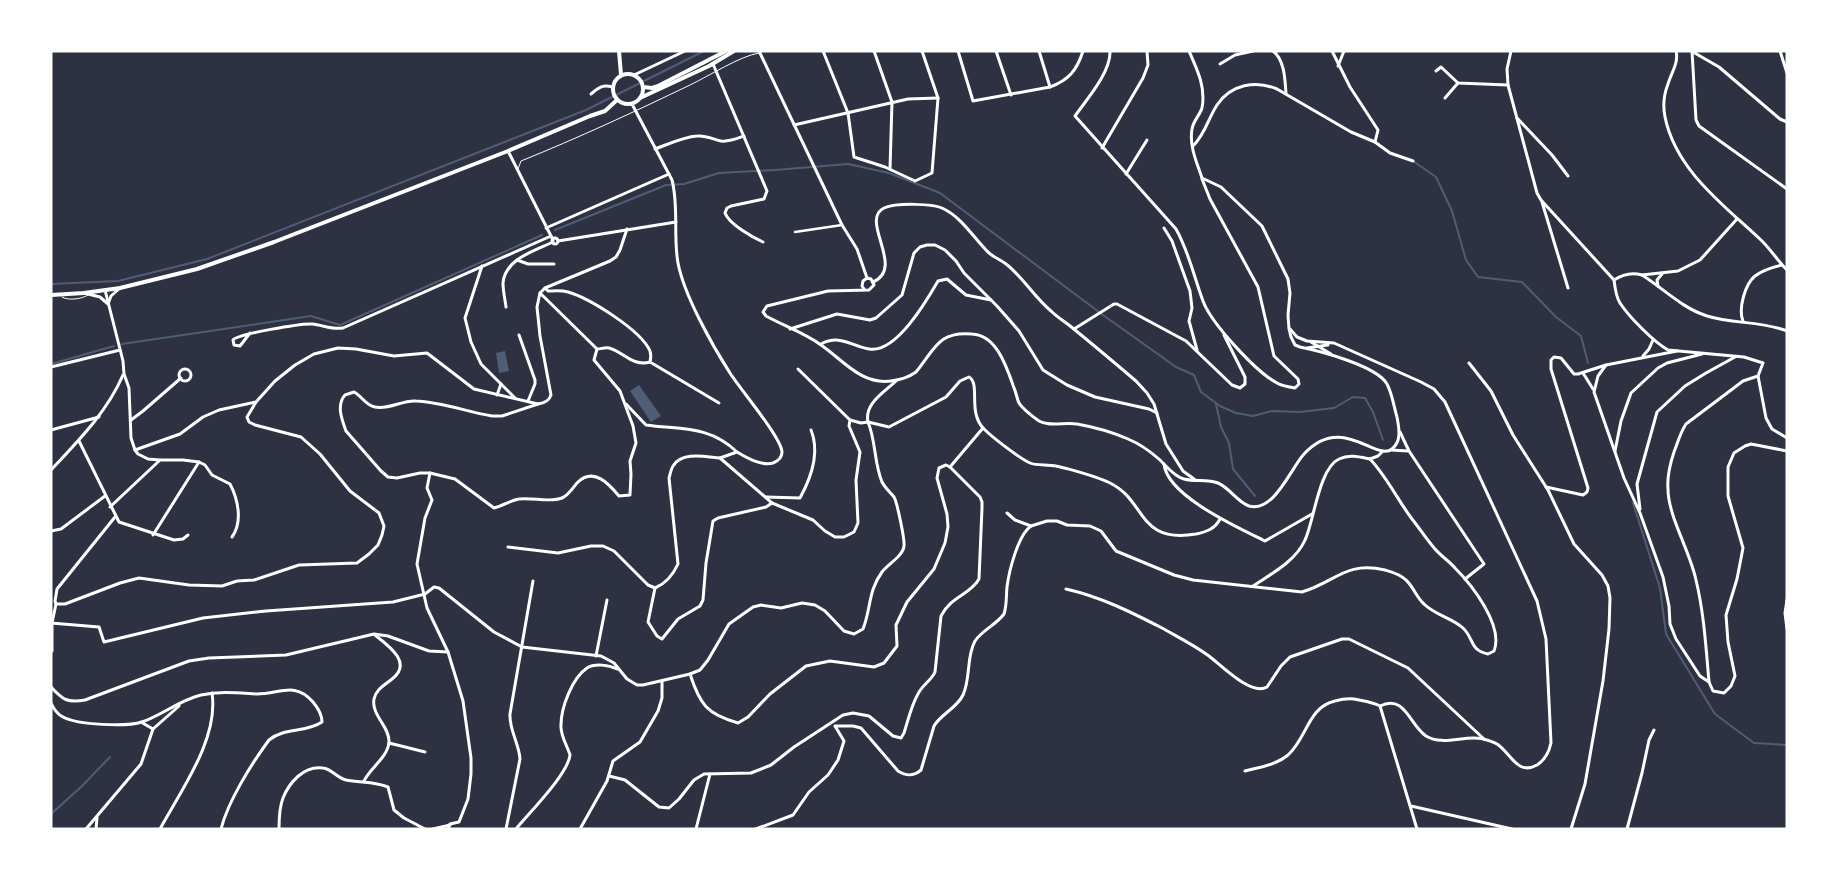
<svg xmlns="http://www.w3.org/2000/svg" width="1838" height="880" viewBox="0 0 1838 880" font-family="Overpass,sans-serif">
	<rect width="100%" height="100%" fill="#2d3142"/>
	<g fill="#4f5d75">
		<path d="M505,351L509,371L499,373L496,353Z"/>
		<path d="M639,385L661,416L651,422L630,391Z"/>
	</g>
	<g fill="none" stroke-linecap="round" stroke-linejoin="round">
		<g stroke="#4f5d75" stroke-width="2">
			<path d="M1413,161L1436,177L1452,211L1466,260L1478,277L1522,282L1556,317L1581,336L1588,363"/>
			<path d="M555,230L666,185L684,184L719,173L775,170L848,164L889,173L940,193L1103,315L1176,367L1194,375L1201,392L1220,406L1236,413L1253,416L1272,411L1300,412L1334,408L1353,397L1365,398L1373,412L1383,440"/>
			<path d="M51,284L118,281L207,259L586,110L704,51"/>
			<path d="M122,344L311,316L340,325L542,235"/>
			<path d="M51,364L114,346"/>
			<path d="M1216,404L1221,427L1229,443L1233,469L1255,496"/>
			<path d="M1633,503L1660,588L1666,634L1715,714L1754,743L1787,745"/>
			<path d="M51,814L81,787L110,757"/>
		</g>
		<g stroke="#fff" stroke-width="1">
			<path d="M518,169L521,161C578,138 634,112 690,85C709,76 740,56 759,53"/>
			<path d="M62,297C68,301 82,299 88,295"/>
		</g>
		<path stroke="#fff" stroke-width="2.5" d="M795,232L842,225"/>
		<g stroke="#fff" stroke-width="3">
			<path d="M759,51L842,225L857,249L867,278"/>
			<path d="M823,51L848,113L854,157L885,167L915,181L932,173L938,98L922,51"/>
			<path d="M874,51L892,102L890,169"/>
			<path d="M958,51L973,101L1050,87C1069,80 1077,70 1083,51"/>
			<path d="M996,51L1011,95"/>
			<path d="M1039,51L1050,87"/>
			<path d="M1110,51C1111,72 1087,99 1075,116L1176,229C1189,252 1194,277 1203,301C1211,323 1256,372 1277,383C1282,386 1289,387 1295,388L1299,384L1298,379L1274,356L1258,287L1210,199L1202,179"/>
			<path d="M1273,51C1285,60 1285,81 1286,94"/>
			<path d="M1332,51L1350,87L1378,130L1375,142"/>
			<path d="M1511,51L1507,69L1508,85L1537,193L1541,200L1614,280C1623,274 1632,272 1642,275C1664,289 1682,308 1707,316C1733,324 1762,321 1787,331"/>
			<path d="M1676,51C1679,63 1671,73 1668,84C1664,94 1663,107 1665,117C1676,171 1725,206 1762,241C1771,250 1778,261 1787,270"/>
			<path d="M1692,51L1696,120L1699,126L1787,189"/>
			<path d="M1780,51L1787,73"/>
			<path d="M1693,52L1719,67L1780,119L1787,122"/>
			<path d="M713,64L767,191L764,199L731,206L727,208L725,213C729,224 752,237 763,242"/>
			<path d="M1220,64L1235,55L1253,51"/>
			<path d="M1338,66L1344,51"/>
			<path d="M1436,71L1441,67L1458,83L1508,85"/>
			<path d="M634,75L685,51"/>
			<path d="M591,94C598,88 603,84 612,87"/>
			<path d="M1445,98L1458,83"/>
			<path d="M1517,118L1552,155L1568,176"/>
			<path d="M794,125L908,99L938,98"/>
			<path d="M1193,146C1205,134 1208,119 1217,105C1231,84 1256,80 1277,89L1351,132L1375,142L1390,153L1413,161"/>
			<path d="M1102,148L1143,78L1148,65L1147,51"/>
			<path d="M655,149C669,144 683,137 697,136C706,135 712,139 721,141C729,142 736,139 744,136"/>
			<path d="M508,151L553,240"/>
			<path d="M1126,174L1147,140"/>
			<path d="M1542,202L1568,288"/>
			<path d="M546,228L669,174"/>
			<path d="M1164,228L1172,241L1190,291L1192,308L1189,321L1197,350"/>
			<circle cx="555" cy="241" r="3"/>
			<path d="M558,241L676,222"/>
			<path d="M517,260L528,264H554"/>
			<path d="M482,266L465,318L471,342L481,364L515,398"/>
			<path d="M1642,275L1678,271L1700,260L1737,219"/>
			<path d="M1614,280C1615,288 1616,297 1620,303C1629,317 1654,342 1668,350L1744,357L1763,363L1758,376L1766,418L1772,429L1787,438"/>
			<path d="M873,282C906,268 859,220 884,208C895,203 933,203 944,209C962,218 973,237 987,251C992,257 1000,259 1006,264C1023,277 1034,297 1051,311C1058,318 1067,323 1075,330C1096,347 1116,364 1136,381L1147,393L1154,404L1166,444L1183,471L1194,479"/>
			<path d="M1658,286L1657,280L1662,274"/>
			<path d="M545,288L548,291C554,291 561,290 568,292C589,298 641,330 650,351C651,354 651,358 650,362"/>
			<path d="M864,289L862,286L863,281L867,278L871,279L874,285L869,290L828,291L767,306L763,312L766,316C784,326 805,333 821,345C843,360 861,385 891,381C900,380 909,377 916,372C935,349 938,331 972,334C997,335 1007,368 1014,388C1016,392 1017,399 1019,403C1022,408 1033,417 1039,421C1049,427 1065,422 1077,424C1094,427 1112,432 1128,439C1140,444 1150,451 1160,460C1166,466 1175,477 1184,479C1195,482 1207,479 1218,483C1230,488 1237,502 1249,506C1274,513 1291,468 1304,454C1342,413 1376,462 1392,449C1402,441 1399,428 1397,417C1394,407 1392,393 1387,384C1377,366 1320,351 1300,347L1295,345L1291,337L1289,329L1288,315L1290,293L1288,279L1262,226L1221,187L1202,178C1197,163 1189,146 1192,129C1193,121 1200,115 1202,108C1206,87 1197,69 1189,51"/>
			<path d="M105,290L123,361L124,374L129,388L131,438L135,450L138,454L148,459L160,460H183L199,462L205,465L212,475L230,484C238,499 243,522 232,537"/>
			<path d="M84,293L100,297L108,304L111,296L120,288"/>
			<path d="M540,293L597,349C601,349 605,347 609,348C624,352 633,367 650,362L719,403"/>
			<path d="M506,307C505,299 503,291 503,283C505,259 534,251 553,242"/>
			<path d="M1743,321C1738,309 1745,284 1755,276C1763,270 1773,267 1782,265"/>
			<path d="M790,329L837,314L870,320L876,318L902,295L914,253L920,247L927,245H935L945,250L956,261L964,273L997,306L1019,331L1043,370L1067,385L1095,397L1149,409L1157,413"/>
			<path d="M1074,329L1114,304H1117L1186,341L1232,385L1240,388L1245,384V377L1224,335"/>
			<path d="M1290,329L1297,337L1307,341L1334,343L1421,382L1434,389L1445,402L1537,601L1546,639L1551,743C1549,752 1545,760 1537,765C1517,776 1511,753 1497,744C1494,742 1490,741 1487,740C1468,733 1444,747 1426,736C1409,724 1405,694 1380,706L1417,829"/>
			<path d="M250,333L240,346L234,345L233,340C238,334 302,323 312,324C323,325 332,330 343,328L551,236"/>
			<path d="M519,335L535,380V384L528,401"/>
			<path d="M1311,342L1331,354"/>
			<path d="M821,344C840,334 851,346 869,349C896,354 927,300 938,281L947,279L966,295L991,300"/>
			<path d="M1307,348L1328,345"/>
			<path d="M1643,356L1649,349L1653,340"/>
			<path d="M1469,363L1491,391L1513,435L1548,490L1574,544L1602,575L1608,586L1610,598L1609,629L1603,681L1585,784L1571,829"/>
			<path d="M1606,365L1598,376L1594,392L1624,478L1640,513L1663,577L1669,606L1670,624L1676,639L1700,676L1709,682L1713,691L1724,693L1731,686L1735,676L1728,642L1726,615L1737,579L1743,548L1728,496V467L1734,453L1745,446L1751,444L1787,451"/>
			<path d="M51,367L120,350"/>
			<path d="M798,369L850,420"/>
			<circle cx="185" cy="375" r="6"/>
			<path d="M1583,373L1593,389"/>
			<path d="M897,380C885,392 864,403 868,422L889,427L946,397L960,381L969,377C981,384 967,412 984,429C992,437 1019,458 1030,463C1037,466 1048,464 1056,466C1070,469 1098,477 1110,483C1147,501 1137,544 1196,534C1206,532 1215,529 1220,519"/>
			<path d="M497,395L501,384"/>
			<path d="M538,404L502,416H492C467,412 442,402 416,401C402,400 389,410 375,407C365,405 362,396 354,392L345,395C336,405 342,420 346,431L381,471L388,477L397,478L420,473H430L455,479L494,508C503,506 511,500 519,499C532,497 550,503 562,498C569,495 573,487 578,482C594,467 609,484 619,496L630,495L631,474L630,461L636,443L633,426L620,391L594,360L597,349"/>
			<path d="M626,404L646,425C681,430 709,425 737,452"/>
			<path d="M131,420L143,411L181,378"/>
			<path d="M51,430L99,417"/>
			<path d="M1400,432L1409,451L1484,564L1465,579"/>
			<path d="M79,441L119,522L174,540L183,539L188,535"/>
			<path d="M135,450L180,434L203,417L219,410L256,402L275,381L295,365L314,354L338,348L356,349L394,356L427,353L474,389L538,404C545,403 549,401 551,395L540,336L537,307L540,293L545,288L610,261L616,257L620,250L627,229"/>
			<path d="M1391,450L1408,451"/>
			<path d="M1615,451L1621,421L1631,393L1658,368L1667,363L1702,354"/>
			<path d="M1370,459L1378,456L1382,452"/>
			<path d="M1164,464C1167,496 1239,528 1265,541L1312,514"/>
			<path d="M950,467L983,428"/>
			<path d="M51,470C79,440 107,412 123,375"/>
			<path d="M430,473L427,488L432,500L425,518L417,564L427,608L448,652L463,701L471,758V774L468,799L459,822L450,824L448,829"/>
			<path d="M1546,487L1583,495L1587,492L1588,488L1551,369V360L1554,357L1561,358L1574,374H1578L1606,365L1677,351"/>
			<path d="M766,497L800,498C811,478 820,452 811,430"/>
			<path d="M110,507L159,461"/>
			<path d="M1640,509L1637,484L1657,412L1685,386L1706,373L1735,357"/>
			<path d="M1007,513L1015,520L1031,526L1047,521H1057L1067,525L1090,526L1101,531L1116,551L1174,575L1193,580L1302,592C1336,582 1345,561 1385,570C1392,572 1400,574 1406,580C1413,586 1416,597 1424,604C1435,615 1452,618 1463,628C1474,638 1469,650 1488,654L1494,651C1504,626 1472,585 1455,568C1449,561 1441,556 1435,549C1427,540 1420,529 1412,519C1397,499 1387,477 1370,459"/>
			<path d="M51,531L61,529L105,496"/>
			<path d="M153,535L199,462"/>
			<path d="M508,547L558,553L591,546H603L614,551L648,585L655,588C667,583 673,575 678,564L669,478C670,475 671,469 673,466C682,451 706,457 720,458"/>
			<path d="M1253,586C1271,574 1296,561 1305,540C1314,521 1319,468 1339,459C1349,454 1360,457 1370,459"/>
			<path d="M655,588L648,622L657,636L662,639L678,619L700,606L703,600L706,563L713,521L718,518L766,507L772,503"/>
			<path d="M1066,589C1101,597 1131,612 1162,628C1178,637 1194,645 1209,656C1222,666 1251,696 1267,687L1281,666L1290,657L1342,639H1349L1408,668L1484,739"/>
			<path d="M425,594L434,587L439,588L494,632L522,647L601,656L614,663L627,679L637,685H643L690,674L700,670L708,660L729,624L753,607L761,605L781,608L802,603L815,605L825,611L844,631L854,634L863,629C871,609 868,591 882,572C888,564 903,556 904,546C905,540 897,502 894,497C890,492 885,488 882,482C874,463 876,441 868,422L861,423L850,420L849,426L860,452L856,480L858,523L854,532L844,537H835L825,531L813,520L772,503L720,458L737,452C747,458 761,466 773,463C778,461 782,457 782,452C781,437 740,389 730,373C712,345 684,295 678,263C673,236 679,207 672,180L632,104"/>
			<path d="M1787,600L1785,613L1787,629"/>
			<path d="M56,604H65L120,583L139,578L189,585L222,586L237,581L254,580L299,565L357,563L369,554L378,545L382,535L384,526L379,513L350,491L320,454L301,437L255,425L249,422L247,417L256,402"/>
			<path d="M51,623L99,627L104,642L203,618L266,611L393,602L425,594"/>
			<path d="M52,651V623L56,604L55,601L57,589L115,517"/>
			<path d="M596,656L607,600"/>
			<path d="M1709,682C1706,648 1704,613 1696,580C1690,551 1668,516 1668,489C1667,477 1670,464 1674,452C1678,442 1680,433 1686,424L1743,381L1758,376"/>
			<path d="M51,687C63,700 67,703 85,700L189,661L209,658L286,655L374,634L388,636L429,651L448,652"/>
			<path d="M51,703C53,708 58,715 63,717C78,725 126,727 142,722C162,715 180,700 201,695C220,691 238,693 257,694C280,694 295,681 313,702C318,708 322,714 322,722C306,733 285,727 269,740C252,763 228,801 221,829"/>
			<path d="M141,722L153,729"/>
			<path d="M153,729L179,706V704"/>
			<path d="M389,743L425,752"/>
			<path d="M1245,771C1260,767 1276,765 1288,755C1307,738 1308,707 1335,701C1342,699 1347,698 1354,699C1363,701 1372,702 1380,706"/>
			<path d="M609,776L625,780L659,807L669,808L679,799L694,780L704,774L751,773L771,765L794,747L843,715L853,713L869,716L893,736L901,738L904,733C908,721 911,706 918,694C922,685 931,681 935,672L941,616C951,596 970,595 979,579L982,508V502L980,497L950,467L946,465L939,468L937,478L947,514L948,527L945,543L934,569L907,602L896,625L897,646L884,663L874,667L830,661L806,666L770,694L748,717L738,723C707,714 700,705 690,674"/>
			<path d="M364,781C370,768 388,757 389,742C390,727 371,715 374,699C376,689 385,685 392,679C413,663 389,646 375,635"/>
			<path d="M1411,806L1512,829"/>
			<path d="M86,829L141,764L153,729"/>
			<path d="M96,829L97,818"/>
			<path d="M160,829C181,790 219,739 212,693"/>
			<path d="M279,829C279,819 279,808 283,798C289,783 304,765 323,768C332,769 337,778 346,780C360,783 374,781 388,787L394,810L404,818L425,829"/>
			<path d="M433,829L450,825"/>
			<path d="M506,829L520,759C519,743 509,730 510,714L533,581"/>
			<path d="M516,829C530,812 568,774 570,755C567,745 560,735 561,725C561,708 572,678 587,668C595,663 609,665 617,669"/>
			<path d="M580,829L607,781L613,761L640,742L658,711L662,698V681"/>
			<path d="M696,829L710,774"/>
			<path d="M756,829L793,815L809,792L828,775L838,760L844,741L835,726H853L861,728L898,771C906,776 913,777 921,770L934,726C941,714 957,708 963,695C971,678 966,657 975,641C982,630 996,625 1004,614C1007,605 1006,596 1007,587C1009,571 1018,535 1031,526"/>
			<path d="M1627,829L1642,773L1649,740L1654,730"/>
		</g>
		<g stroke="#fff" stroke-width="4">
			<path d="M619,51L621,75"/>
			<circle cx="628" cy="89" r="15"/>
			<path d="M643,87L652,88L658,86L726,51"/>
			<path d="M640,98L709,66L734,51"/>
			<path d="M51,295L84,293L120,288L197,269L274,242L508,151L590,116L605,111L617,100"/>
		</g>
	</g>
	<rect width="1838" height="880" fill="none" stroke="#ffffff" stroke-width="105"/>
</svg>
